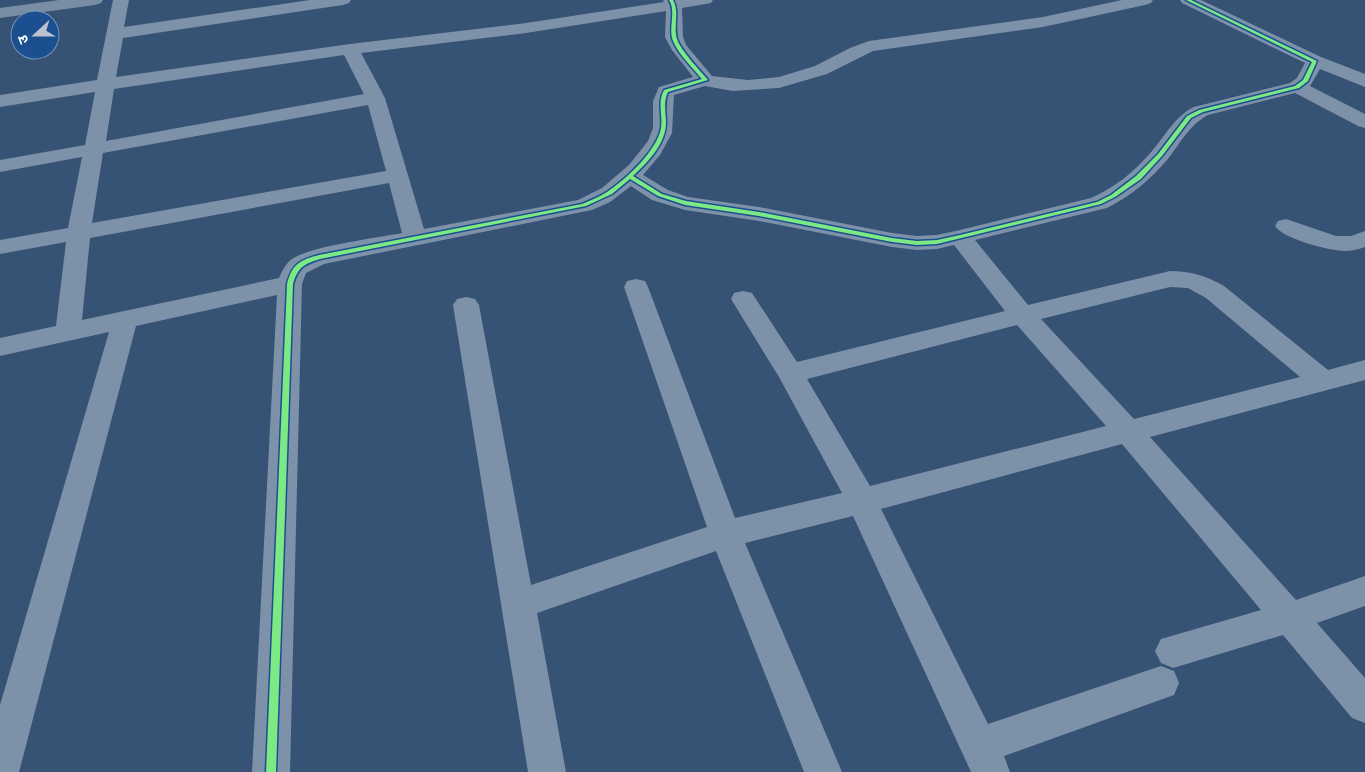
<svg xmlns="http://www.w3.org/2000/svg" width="1365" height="772" viewBox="0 0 1365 772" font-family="Karla,'Noto Sans Devanagari',sans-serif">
	<rect width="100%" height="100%" fill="#365274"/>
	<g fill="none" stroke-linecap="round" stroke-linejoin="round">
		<g fill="#7d92a8" fill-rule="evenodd">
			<path d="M113,0H129L124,27L310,0H351L349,3L343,5L123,38L116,77L350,44L526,23L664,2L663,0H713L711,3L682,8L683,37L686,45L712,76L748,80L779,77L815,66L850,48L869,41L1043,17L1122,0H1153L1151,3L1145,5L1043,27L873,51L827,74L779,88L733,91L705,86L674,95L672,133L660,155L643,175L668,190L688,197L759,207L892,233L917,236L937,235L960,230L1091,198C1116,187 1135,171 1152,151C1166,135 1175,116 1194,107L1290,83L1297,78L1305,63L1182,3L1180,0H1201L1321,57L1365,74V87L1320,69L1310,86L1365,114V128L1358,126L1295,93L1208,115C1189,125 1180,144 1167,160C1150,180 1131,196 1107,208L975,240L1028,305L1170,271C1190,271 1207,276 1224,286L1328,370L1365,360V380L1150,437L1296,600L1365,576V606L1317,623L1365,678V723L1352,718L1283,635L1173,668L1161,663L1155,651L1161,639L1261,610L1122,444L881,509L988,724L1161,666L1174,671L1179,683L1174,695L1004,756L1010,772H971L853,516L745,543L842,772H804L716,551L537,613L566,772H528L453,305L457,299L466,297L475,299L479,305L531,585L707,527L624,287L627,281L636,279L645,281L648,287L735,518L842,493L779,377L731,299L734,293L743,291L752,293L797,362L1005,311L954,245L937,249L917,250L892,247L759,221L685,210L652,200L631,186L610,202L592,210L324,264L306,273L302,284L290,772H252L277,295L136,326L19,772H0V705L109,332L0,356V338L56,326L66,242L0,254V240L68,228L82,157L0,172V160L85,145L95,92L0,107V95L97,80ZM666,11L665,37L672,50L693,77L659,87L653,101V128L648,141L629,165L602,188L578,200L424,229L385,98L361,53L526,33ZM344,55L364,94L106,141L114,89ZM368,105L386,171L92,223L103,153ZM389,183L402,233C377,238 311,246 292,259C286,263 282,271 279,278L82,320L90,238ZM1170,287L1188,288L1206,298L1300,377L1134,419L1041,319ZM1017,325L1106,426L870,486L807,379Z"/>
			<path d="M1286,219L1336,236H1351L1365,231V247C1359,249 1352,251 1345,251C1330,251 1283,239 1275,226L1278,221Z"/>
		</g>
		<path fill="#798da4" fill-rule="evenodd" d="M59,0H103L101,3L95,5L0,18V8Z"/>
		<defs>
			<path id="cycleway" d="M669,0H673C680,12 673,26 677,39C681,51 699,69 708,80L668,92C663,102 666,113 666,123C666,144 647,163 633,176L662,194L686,201L759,212L892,238L917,241L937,240L960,235L1097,202L1111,195L1136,176L1158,154L1187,116L1199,110L1295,86L1303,80L1312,62L1186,0H1191L1317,61L1308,81L1299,88L1203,112L1191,118L1162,156L1141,179L1115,197L1101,204L937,244L917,245L892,242L759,216L685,205L658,196L630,179L612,194L586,206L320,259C304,264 298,267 293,284L276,772H266L287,284C292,264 300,260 319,255L582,204C591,200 599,197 607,192C625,180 657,151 661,128C663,114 657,103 664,90L702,79C693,68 676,52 672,38C669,26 676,11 669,0Z"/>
		</defs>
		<use href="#cycleway" stroke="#1b4f8f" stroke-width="3"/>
		<use href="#cycleway" fill="#7ce984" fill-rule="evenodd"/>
	</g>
	<g transform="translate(35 35) rotate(249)"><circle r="24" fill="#1b4f8f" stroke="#7695bc"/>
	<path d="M0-4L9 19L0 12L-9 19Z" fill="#b9c2ce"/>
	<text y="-8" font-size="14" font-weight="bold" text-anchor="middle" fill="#ffffff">उ</text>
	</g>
</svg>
